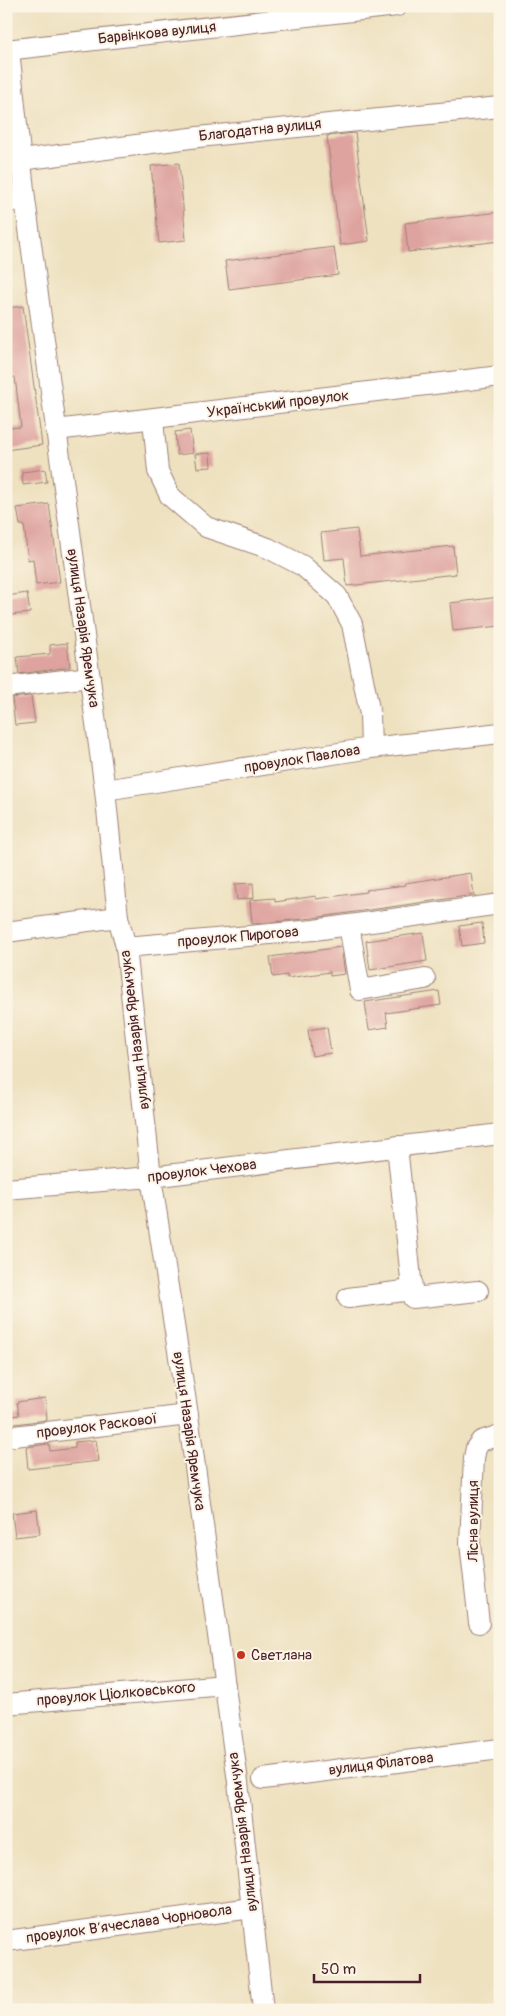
<svg xmlns="http://www.w3.org/2000/svg" width="506" height="2016" viewBox="0 0 506 2016" font-family="Pangolin,sans-serif">
	<rect width="100%" height="100%" fill="#fcf5e5"/>
	<filter id="ink" filterUnits="userSpaceOnUse"><feTurbulence type="fractalNoise" baseFrequency=".02" numOctaves="2"/><feDisplacementMap in="SourceGraphic" scale="10" xChannelSelector="R" yChannelSelector="G"/><feConvolveMatrix kernelMatrix="1 2 1 2 8 2 1 2 1" color-interpolation-filters="sRGB"/></filter>
	<filter id="wash" filterUnits="userSpaceOnUse"><feTurbulence type="fractalNoise" baseFrequency=".0096" numOctaves="4" result="noise"/><feDisplacementMap in="SourceGraphic" scale="20" xChannelSelector="R" yChannelSelector="G"/><feGaussianBlur stdDeviation="1.12" result="paint"/><feColorMatrix in="noise" values="0 0 0 0 0 0 0 0 0 0 0 0 0 0 0 0 0 1.4 0 .05"/><feComposite in="paint" operator="in"/></filter>
	<g filter="url(#wash)">
		<rect width="100%" height="100%" fill="#eee1c0"/>
		<g id="blocks">
			<g fill="#dea39f">
				<path d="M355,133L369,241L340,245L327,136Z"/>
				<path d="M179,163L186,240L159,243L151,166Z"/>
				<path d="M500,212V241L408,252L405,223Z"/>
				<path d="M334,247L338,275L229,289L225,261Z"/>
				<path d="M23,306L42,445L6,450V428L21,427L15,377L6,378V308Z"/>
				<path d="M190,430L193,453L177,455L175,432Z"/>
				<path d="M210,453L211,467L197,468L195,454Z"/>
				<path d="M45,469L47,482L23,485L22,472Z"/>
				<path d="M49,504L60,582L36,585L33,559L28,560L24,525H20L17,508Z"/>
				<path d="M357,529L360,556L453,546L456,574L347,586L344,558L324,560L321,533Z"/>
				<path d="M27,593L30,613L10,615L7,596Z"/>
				<path d="M500,597V626L453,631L450,603Z"/>
				<path d="M67,643L70,667L19,674L17,657L50,654V645Z"/>
				<path d="M31,696L35,723L15,725L12,698Z"/>
				<path d="M471,873L474,895L313,918L252,924L250,900L275,898V902L316,896V899L366,892V890L406,885L405,883Z"/>
				<path d="M253,883L254,898L237,900L235,884Z"/>
				<path d="M482,923L484,943L462,946L459,926Z"/>
				<path d="M423,933L427,961L370,970L366,941Z"/>
				<path d="M341,947L345,974L330,976V972L287,978V975L273,977L270,957Z"/>
				<path d="M439,991L441,1005L386,1013L388,1027L369,1030L365,1002Z"/>
				<path d="M327,1027L331,1053L312,1056L308,1030Z"/>
				<path d="M45,1398L47,1420L6,1425V1417L19,1415L17,1402Z"/>
				<path d="M96,1440L99,1461L28,1469L26,1447L49,1444L50,1451L75,1448V1442Z"/>
				<path d="M37,1510L40,1534L15,1537L12,1513Z"/>
			</g>
		</g>
	</g>
	<g filter="url(#ink)">
		<use href="#blocks" fill-opacity="0" stroke="#9c8076" stroke-width="1"/>
		<g fill="none" stroke-linecap="round" stroke-linejoin="round">
			<defs>
				<g id="minor">
					<path d="M6,50L397,6"/>
					<path d="M9,50L25,199L105,790L118,917L126,947L151,1177L188,1415L238,1782L263,2010"/>
					<path d="M21,160L198,137L500,107"/>
					<path d="M6,202L25,199"/>
					<path d="M153,420L158,471L170,496L206,527L268,548L303,566L337,596L352,624L370,714L371,748"/>
					<path d="M56,430L500,376"/>
					<path d="M6,687L90,677"/>
					<path d="M105,790L371,748L500,733"/>
					<path d="M349,925L360,990L425,979"/>
					<path d="M6,932L118,917"/>
					<path d="M126,947L314,930L500,904"/>
					<path d="M397,1146L413,1298L478,1291"/>
					<path d="M6,1189L151,1177L500,1134"/>
					<path d="M348,1298L412,1290"/>
					<path d="M6,1437L188,1415"/>
					<path d="M479,1623L470,1543L474,1458L476,1448L481,1441L500,1435"/>
					<path d="M6,1704L225,1685"/>
					<path d="M263,1779L500,1749"/>
					<path d="M6,1941L252,1908"/>
				</g>
			</defs>
			<use href="#minor" stroke="#9c8076" stroke-width="22"/>
			<use href="#minor" stroke="#fff" stroke-width="20"/>
		</g>
	</g>
	<circle fill="#c8321e" stroke="#fcf5e5" stroke-width="2" cx="241" cy="1655" r="5"/>
	<g text-anchor="middle" dominant-baseline="central" stroke-width="4" stroke-linejoin="round" paint-order="stroke">
		<g font-size="15" fill="#4a1f2b" stroke="#fcf5e5">
			<text transform="translate(157 33) rotate(-6)">Барвінкова вулиця</text>
			<text transform="translate(260 130) rotate(-6)">Благодатна вулиця</text>
			<text transform="translate(278 404) rotate(-7)">Український провулок</text>
			<text transform="translate(83 628) rotate(82)">вулиця Назарія Яремчука</text>
			<text transform="translate(302 759) rotate(-9)">провулок Павлова</text>
			<text transform="translate(238 937) rotate(-5)">провулок Пирогова</text>
			<text transform="translate(135 1030) rotate(-97)">вулиця Назарія Яремчука</text>
			<text transform="translate(202 1171) rotate(-7)">провулок Чехова</text>
			<text transform="translate(97 1426) rotate(-7)">провулок Раскової</text>
			<text transform="translate(189 1431) rotate(82)">вулиця Назарія Яремчука</text>
			<text transform="translate(473 1521) rotate(-90)">Лісна вулиця</text>
			<text transform="translate(116 1694) rotate(-5)">провулок Ціолковського</text>
			<text transform="translate(381 1764) rotate(-7)">вулиця Філатова</text>
			<text transform="translate(243 1832) rotate(-97)">вулиця Назарія Яремчука</text>
			<text transform="translate(129 1924) rotate(-8)">провулок Вʼячеслава Чорновола</text>
		</g>
		<g font-size="15" fill="#4a1f2b" stroke="#fcf5e5" text-anchor="start">
			<text x="251" y="1655">Светлана</text>
		</g>
	</g>
	<rect width="506" height="2016" fill="none" stroke="#fcf5e5" stroke-width="25"/>
	<path d="M314 1974v8h106v-8" fill="none" stroke="#4a1f2b" stroke-width="2.5"/>
	<text x="321" y="1974" font-size="15" fill="#4a1f2b" stroke="#fcf5e5" stroke-width="4" paint-order="stroke">50 m</text>
</svg>
